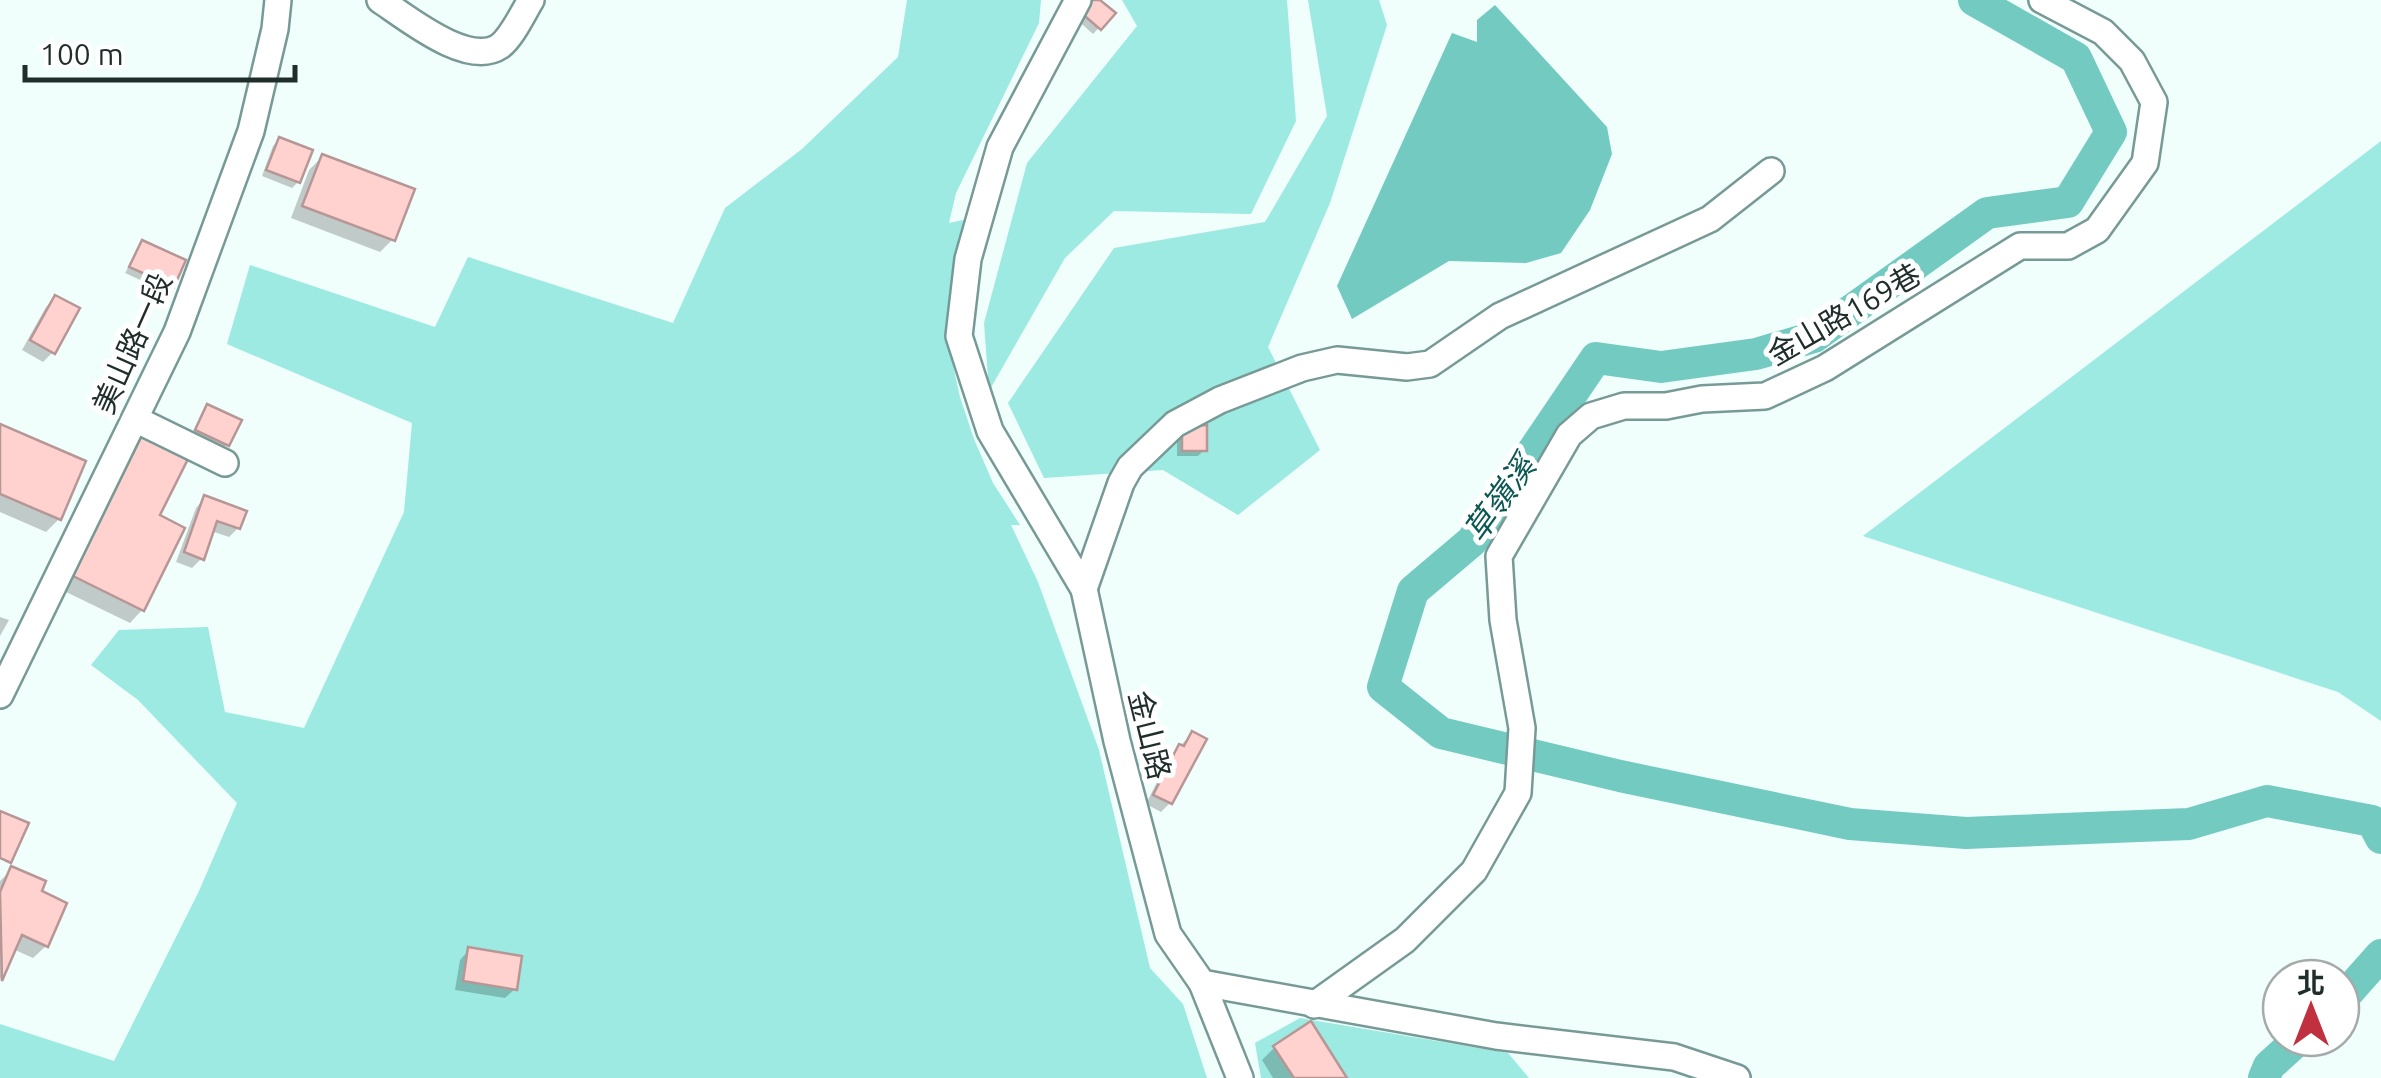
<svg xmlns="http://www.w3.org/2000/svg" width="2381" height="1078" viewBox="0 0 2381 1078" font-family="Ubuntu,'Noto Sans TC',sans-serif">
	<rect width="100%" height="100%" fill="#f0fefc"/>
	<g fill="#9ceae1">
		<path d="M907,0H1041L1039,23L956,193L949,223L968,219L948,343L960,397L974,439L993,483L1020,525H1011L1038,582L1099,750L1150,968L1183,1004L1207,1078H0V1024L114,1061L199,891L237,803L138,700L91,665L119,630L208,627L225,712L304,728L404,512L412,423L227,344L250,265L435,327L468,257L673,323L725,208L802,149L898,57Z"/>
		<path d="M1122,0H1287L1296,121L1251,214L1114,211L1065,258L989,391L984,323L1027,163L1137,26Z"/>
		<path d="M1308,0H1379L1387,25L1330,203L1268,347L1320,450L1238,515L1163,470L1044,478L1008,403L1114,248L1265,222L1327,116Z"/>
		<path d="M2381,141V721L2338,692L1863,536Z"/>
		<path d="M1300,1018L1508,1053L1529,1078H1261L1255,1043Z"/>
	</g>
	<path fill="#72cac1" d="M1495,5L1607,127L1612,154L1590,210L1561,253L1526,263L1449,261L1352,319L1337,286L1452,33L1477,42V20Z"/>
	<g fill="#0003">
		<path d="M1091,0H1097L1112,14L1093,34L1075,18Z"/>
		<path d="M279,140L298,182L292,188L262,176L273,146Z"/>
		<path d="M322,157L393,239L380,252L291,218L309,170Z"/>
		<path d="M142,243L172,286L166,292L125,273Z"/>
		<path d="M56,298L53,352L43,362L22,350L46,307Z"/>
		<path d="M208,407L227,444L221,450L191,436Z"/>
		<path d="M0,427L59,519L46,532L0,512Z"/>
		<path d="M1183,428L1204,450L1198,456H1177V434Z"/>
		<path d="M143,438L142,610L130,623L62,590L130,450Z"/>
		<path d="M205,498L238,528L229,537L211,531L202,558L192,568L176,562L196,508Z"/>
		<path d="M0,617L9,620L0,636Z"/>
		<path d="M1192,734L1203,740L1170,803L1161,812L1146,804L1170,756Z"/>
		<path d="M12,869L39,893L46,946L33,958L13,949L0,980V881Z"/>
		<path d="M469,950L515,989L505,998L455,990L460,960Z"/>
		<path d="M1274,1048L1344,1078H1273L1262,1060Z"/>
	</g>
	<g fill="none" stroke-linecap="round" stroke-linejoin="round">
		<g stroke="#72cac1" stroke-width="32">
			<path d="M1974,0L2076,58L2111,132L2068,202L1987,213L1814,337L1756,354L1661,367L1596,358L1472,541L1413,591L1383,687L1441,733L1620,776L1850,824L1966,833L2189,824L2267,801L2372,821L2381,838"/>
			<path d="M2341,1000L2381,955"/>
			<path d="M2264,1078L2269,1066L2300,1038"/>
		</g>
	</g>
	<g fill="#ffd2d0" stroke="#b69796" stroke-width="2.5">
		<path d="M1088,0H1100L1116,13L1101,30L1079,11Z"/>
		<path d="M279,137L313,150L300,183L266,170Z"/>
		<path d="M322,154L415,189L395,241L302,206Z"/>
		<path d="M142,240L186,260L174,287L129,267Z"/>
		<path d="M55,295L80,308L55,354L30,340Z"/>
		<path d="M207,404L242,420L229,446L195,430Z"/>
		<path d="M0,424L86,461L61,520L0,494Z"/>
		<path d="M1207,425V451H1182V426Z"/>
		<path d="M142,435L189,457L160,515L185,528L144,611L73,576Z"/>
		<path d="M204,495L247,511L240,529L217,521L204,560L184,552Z"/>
		<path d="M1192,731L1207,739L1172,804L1153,795L1179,744L1184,746Z"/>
		<path d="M0,811L29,823L11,863L0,858Z"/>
		<path d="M11,866L46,881L42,891L67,903L48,947L22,935L2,981L0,892Z"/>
		<path d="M468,947L522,956L517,990L463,981Z"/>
		<path d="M1311,1021L1347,1078H1294L1273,1046Z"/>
	</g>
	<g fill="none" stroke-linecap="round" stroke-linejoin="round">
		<defs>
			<g id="minor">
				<path d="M380,0C406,17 468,68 500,46C512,37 523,13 531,0"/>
				<path d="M1078,0L1000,147L968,259L959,336L990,431L1084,589L1117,741L1168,934L1202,983L1496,1036L1674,1057L1737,1078"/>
				<path d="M135,419L225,463"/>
				<path d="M1084,589L1121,483L1130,467L1175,424L1220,400L1302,368L1337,360L1407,367L1430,364L1500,316L1710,219L1771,171"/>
				<path d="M0,695L177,332L251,131L275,29L278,0"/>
				<path d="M1202,983L1240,1078"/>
				<path d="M1314,1005L1405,940L1474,871L1518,793L1522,728L1503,620L1499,556L1569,435L1591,416L1624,406H1666L1702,399L1765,396L1825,368L2020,246H2068L2097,230L2145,163L2154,102L2132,61L2103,32L2042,0"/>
			</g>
		</defs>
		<use href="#minor" stroke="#789a96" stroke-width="30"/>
		<use href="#minor" stroke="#fff" stroke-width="25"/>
	</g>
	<g text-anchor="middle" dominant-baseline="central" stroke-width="10" stroke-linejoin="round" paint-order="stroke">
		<g font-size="30" fill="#1f2d2b" stroke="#fff">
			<text transform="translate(1844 314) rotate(-30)">金山路169巷</text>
			<text transform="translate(132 343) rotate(-66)">美山路一段</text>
			<text transform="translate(1150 735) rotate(76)">金山路</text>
		</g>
		<g font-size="32" font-style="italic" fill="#0a5852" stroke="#fff">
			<text transform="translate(1499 498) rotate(-54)">草嶺溪</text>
		</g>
	</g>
	<g transform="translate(2311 1008)"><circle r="48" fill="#ffffff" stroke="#a5abaa" stroke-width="2.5"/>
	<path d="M0-8L18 38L0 25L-18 38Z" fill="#c0303e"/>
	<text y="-15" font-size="28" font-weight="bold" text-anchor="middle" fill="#1f2d2b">北</text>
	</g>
	<path d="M25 65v15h270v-15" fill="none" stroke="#1f2d2b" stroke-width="5"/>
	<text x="40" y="65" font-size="30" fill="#1f2d2b" stroke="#ffffff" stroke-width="8" paint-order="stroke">100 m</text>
</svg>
